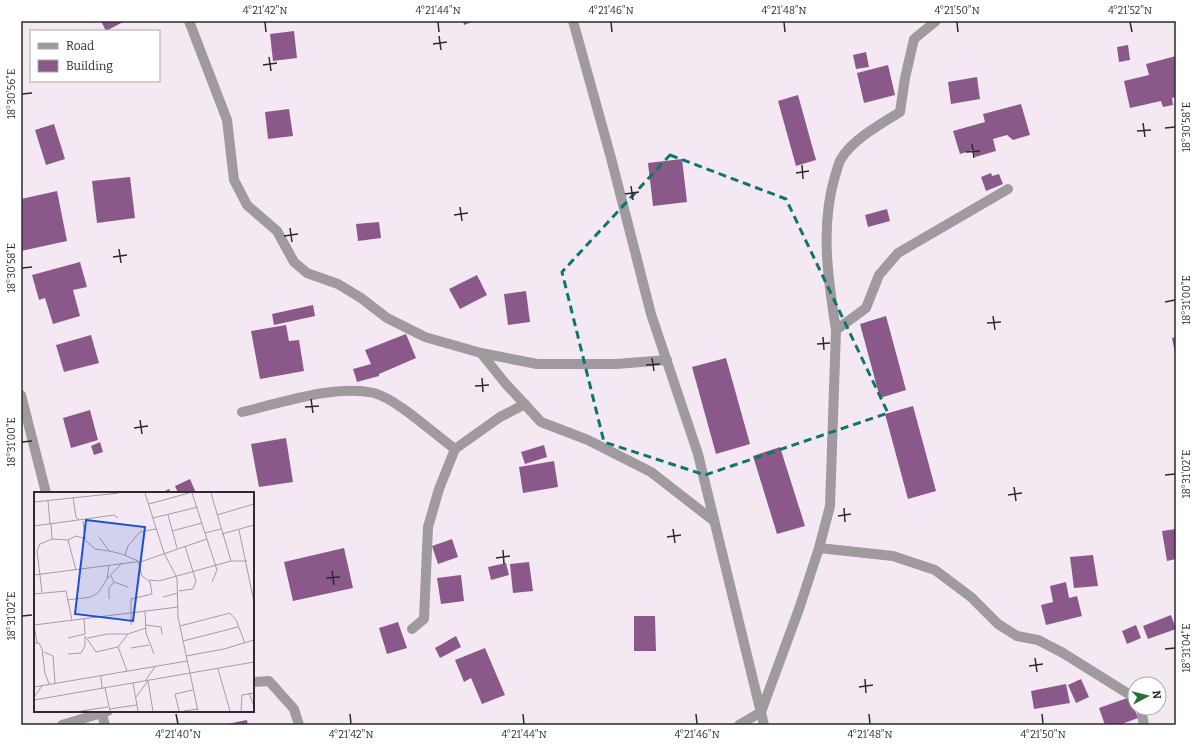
<svg xmlns="http://www.w3.org/2000/svg" width="1197" height="746" viewBox="0 0 1197 746" font-family="Bitter,serif">
	<rect width="100%" height="100%" fill="#f4e9f3"/>
	<g fill="#8a5989">
		<path d="M101,21H125L106,31Z"/>
		<path d="M463,21H475L464,25Z"/>
		<path d="M294,31L297,58L273,61L270,34Z"/>
		<path d="M1128,45L1130,60L1119,62L1117,47Z"/>
		<path d="M866,52L869,67L856,69L853,55Z"/>
		<path d="M1176,56V97L1172,98L1173,105L1163,107L1161,101L1130,108L1124,81L1149,75L1146,64Z"/>
		<path d="M888,65L895,95L864,103L857,73Z"/>
		<path d="M977,77L980,99L951,104L948,82Z"/>
		<path d="M798,95L816,160L796,166L778,101Z"/>
		<path d="M1021,104L1030,135L1013,140L1007,135L993,139L996,151L975,157L973,150L960,154L953,131L985,122L983,114Z"/>
		<path d="M289,109L293,136L268,139L265,112Z"/>
		<path d="M54,124L65,159L46,165L35,130Z"/>
		<path d="M682,159L687,202L653,206L648,163Z"/>
		<path d="M991,173L992,176L999,174L1003,184L986,191L981,177Z"/>
		<path d="M130,177L135,218L97,223L92,181Z"/>
		<path d="M57,191L67,241L21,251V199Z"/>
		<path d="M887,209L890,221L868,227L865,215Z"/>
		<path d="M379,222L381,238L358,241L356,224Z"/>
		<path d="M80,262L87,287L73,290L80,316L53,324L45,298L39,300L32,275Z"/>
		<path d="M477,275L487,295L460,309L449,289Z"/>
		<path d="M526,291L530,322L508,325L504,294Z"/>
		<path d="M313,305L315,316L274,325L272,314Z"/>
		<path d="M886,316L906,390L880,398L860,324Z"/>
		<path d="M286,325L289,341L299,340L304,371L260,379L251,331Z"/>
		<path d="M406,334L416,358L379,374V376L357,382L353,369L371,364L365,350Z"/>
		<path d="M91,335L99,363L64,372L56,345Z"/>
		<path d="M1176,337V353H1175L1172,338Z"/>
		<path d="M726,358L750,444L716,454L692,367Z"/>
		<path d="M913,406L936,491L908,499L885,414Z"/>
		<path d="M90,410L98,440L71,448L63,418Z"/>
		<path d="M286,438L293,482L259,487L251,444Z"/>
		<path d="M100,442L103,452L94,455L91,446Z"/>
		<path d="M544,445L547,457L525,464L521,452Z"/>
		<path d="M780,447L805,526L777,534L753,456Z"/>
		<path d="M554,461L558,487L523,493L519,467Z"/>
		<path d="M190,479L196,493H178L175,486Z"/>
		<path d="M169,489L171,493H161Z"/>
		<path d="M1176,529V559L1167,561L1162,531Z"/>
		<path d="M452,539L458,557L438,564L432,546Z"/>
		<path d="M344,548L353,588L293,601L284,562Z"/>
		<path d="M1093,555L1098,586L1074,588L1070,557Z"/>
		<path d="M529,562L533,591L513,593L510,564Z"/>
		<path d="M506,563L509,575L491,580L488,567Z"/>
		<path d="M461,575L464,601L441,604L437,578Z"/>
		<path d="M1066,582L1069,598L1077,596L1082,616L1046,625L1041,605L1053,602L1050,586Z"/>
		<path d="M1171,615L1176,629L1148,639L1143,626Z"/>
		<path d="M634,616H655L656,651H634Z"/>
		<path d="M398,622L407,648L387,654L379,628Z"/>
		<path d="M1136,625L1141,638L1127,644L1122,631Z"/>
		<path d="M456,636L461,647L440,658L435,648Z"/>
		<path d="M485,648L505,695L482,704L471,678L464,682L455,660Z"/>
		<path d="M1081,679L1089,697L1076,703L1068,685Z"/>
		<path d="M1066,684L1070,703L1034,709L1031,691Z"/>
		<path d="M1130,697L1138,718L1119,725H1105L1099,708Z"/>
		<path d="M247,720L248,725H227V724Z"/>
	</g>
	<g fill="none" stroke-linecap="round" stroke-linejoin="round">
		<g stroke="#9e9a9e" stroke-width="10">
			<path d="M189,21L227,120L234,180L247,205L277,231L294,262L307,273L338,284L361,298L387,318L425,337L481,353L537,364H616L667,360"/>
			<path d="M573,21L611,158L651,314L698,454L764,725"/>
			<path d="M836,330C828,279 820,227 835,176C837,171 838,164 841,159C852,140 882,123 900,112L905,78L914,39L936,21"/>
			<path d="M481,353L505,383L541,422L588,440L651,472L714,521"/>
			<path d="M21,395L46,493"/>
			<path d="M242,412C281,403 335,384 374,393C397,399 434,434 455,449"/>
			<path d="M819,548L893,556L935,570L971,597L998,624L1017,636L1038,640L1063,653L1135,698"/>
			<path d="M412,629L424,619L428,527L439,489L455,449L500,417L525,404"/>
			<path d="M253,682L269,681L294,709L299,725"/>
			<path d="M1141,708L1144,725"/>
			<path d="M101,711L105,725"/>
			<path d="M62,725L108,711"/>
			<path d="M739,725L761,712L799,609L819,548L830,506L836,330L866,308L879,275L898,253L1008,189"/>
		</g>
	</g>
	<path fill="none" stroke="#0f766e" stroke-width="3" stroke-dasharray="8 5" stroke-linejoin="round" d="M670,155L786,199L888,413L705,475L604,442L562,272Z"/>
	<path fill="none" stroke="#2d292d" stroke-width="1.5" d="M265,22L266,32M438,22L439,32M611,22L612,32M784,22L785,32M957,22L958,32M1130,22L1132,32M439,36L441,50M433,44L447,42M269,57L271,71M263,65L277,63M22,94L32,93M1143,123L1145,137M1165,128L1175,127M1137,131L1151,130M972,144L974,158M966,152L980,151M802,165L803,179M796,173L809,171M631,186L633,200M625,194L639,192M460,207L462,221M454,215L468,213M290,228L292,242M284,236L298,234M119,249L121,263M113,257L127,255M22,268L32,267M1165,302L1175,300M993,316L995,330M987,323L1001,322M823,337L824,350M817,344L830,343M652,358L654,371M646,365L660,364M482,378L483,392M475,386L489,385M311,399L313,413M305,407L319,406M140,420L142,434M134,428L148,426M22,442L32,441M1165,475L1175,474M1014,487L1016,501M1008,495L1022,493M844,508L845,522M838,516L851,514M673,529L675,543M667,537L681,535M503,550L504,564M496,558L510,556M332,571L334,585M326,578L340,577M22,616L32,615M1165,649L1175,648M1035,658L1037,672M1029,666L1043,664M865,679L866,693M859,687L873,685M176,714L178,724M350,714L351,724M523,714L524,724M696,714L697,724M869,714L870,724M1042,714L1043,724"/>
	<g transform="translate(34 492)">
		<rect width="220" height="220" fill="#f4e9f3"/>
		<path fill="none" stroke="#a49ca4" stroke-width="1" d="M111,1L130,61L143,86L144,125L164,219M158,1L183,78L178,90M177,1L197,69M39,5L42,25L45,28M14,9L16,32M0,10L85,1M115,12L155,1M134,23L143,56M183,23L220,12M119,26L164,15M49,29L51,47M17,32L18,47M0,34L66,25L80,23L84,26M205,38L220,110M138,39L168,31M171,41L187,37M188,42L220,33M65,45L75,59L88,62L104,69L108,84L116,90L118,102L97,107V133M34,48L42,44L49,46L61,57L75,59M91,63L94,54L106,40L122,37M0,83L109,69L173,47M77,84L80,90L94,95M73,87L88,71M115,88L125,89L197,69H213M145,99L159,97L162,89L151,54M8,100L3,59L6,52L18,47L34,48L42,78M0,102L32,99L38,128M129,105L144,101M75,107V96L80,90M33,108L57,105L64,101L73,87L75,73M111,119L112,141L120,162M0,133L144,115M0,133L3,151M112,133L127,135L128,142M146,134L196,121L202,128L211,151M51,144L62,160L84,155L93,179M34,146L51,142L50,126M54,146L73,142H94L112,136M149,149L204,135M0,151H5L8,157L11,181L15,192M84,155L94,142M97,156L115,153M10,160L19,164L21,191M34,162L47,161L51,154V145M152,164L190,157L220,148M184,177L196,219M67,184L68,197M111,189L121,175M99,191L104,219M0,195L153,169M71,196L76,219M215,201L220,214M0,205L8,194M102,205L114,189L119,219M0,208L220,170M75,217L103,213M47,219L74,215M145,219L141,202L159,198M150,219L163,217M207,219L208,203L220,201"/>
		<path fill="#1d4ed8" fill-opacity="0.15" stroke="#1d4ed8" stroke-width="2" d="M52,28L111,35L99,129L41,122Z"/>
		<rect width="220" height="220" fill="none" stroke="#2d292d" stroke-width="2"/>
	</g>
	<rect width="1197" height="746" fill="none" stroke="#ffffff" stroke-width="44"/>
	<rect x="30" y="30" width="130" height="52" fill="#ffffff" stroke="#aba9ab"/>
	<rect x="38" y="43" width="20" height="6" fill="#9e9a9e" stroke="#aba9ab"/>
	<text x="66" y="50" font-size="12" fill="#2d292d">Road</text>
	<rect x="38" y="60" width="20" height="12" fill="#8a5989" stroke="#aba9ab"/>
	<text x="66" y="70" font-size="12" fill="#2d292d">Building</text>
	<g transform="translate(1147 696) rotate(83)"><circle r="19" fill="#ffffff" stroke="#aba9ab"/>
	<path d="M0-3L7 15L0 10L-7 15Z" fill="#2c6e38"/>
	<text y="-6" font-size="11" font-weight="bold" text-anchor="middle" fill="#2d292d">N</text>
	</g>
	<rect x="22" y="22" width="1153" height="702" fill="none" stroke="#2d292d" stroke-width="1.5"/>
	<g font-size="10" text-anchor="middle" fill="#2d292d">
		<text x="265" y="14">4°21'42"N</text>
		<text x="438" y="14">4°21'44"N</text>
		<text x="611" y="14">4°21'46"N</text>
		<text x="784" y="14">4°21'48"N</text>
		<text x="957" y="14">4°21'50"N</text>
		<text x="1130" y="14">4°21'52"N</text>
		<text transform="translate(11 94) rotate(-90)" y="4">18°30'56"E</text>
		<text transform="translate(1186 127) rotate(-90)" y="4">18°30'58"E</text>
		<text transform="translate(11 268) rotate(-90)" y="4">18°30'58"E</text>
		<text transform="translate(1186 300) rotate(-90)" y="4">18°31'00"E</text>
		<text transform="translate(11 442) rotate(-90)" y="4">18°31'00"E</text>
		<text transform="translate(1186 474) rotate(-90)" y="4">18°31'02"E</text>
		<text transform="translate(11 616) rotate(-90)" y="4">18°31'02"E</text>
		<text transform="translate(1186 648) rotate(-90)" y="4">18°31'04"E</text>
		<text x="178" y="738">4°21'40"N</text>
		<text x="351" y="738">4°21'42"N</text>
		<text x="524" y="738">4°21'44"N</text>
		<text x="697" y="738">4°21'46"N</text>
		<text x="870" y="738">4°21'48"N</text>
		<text x="1043" y="738">4°21'50"N</text>
	</g>
</svg>
